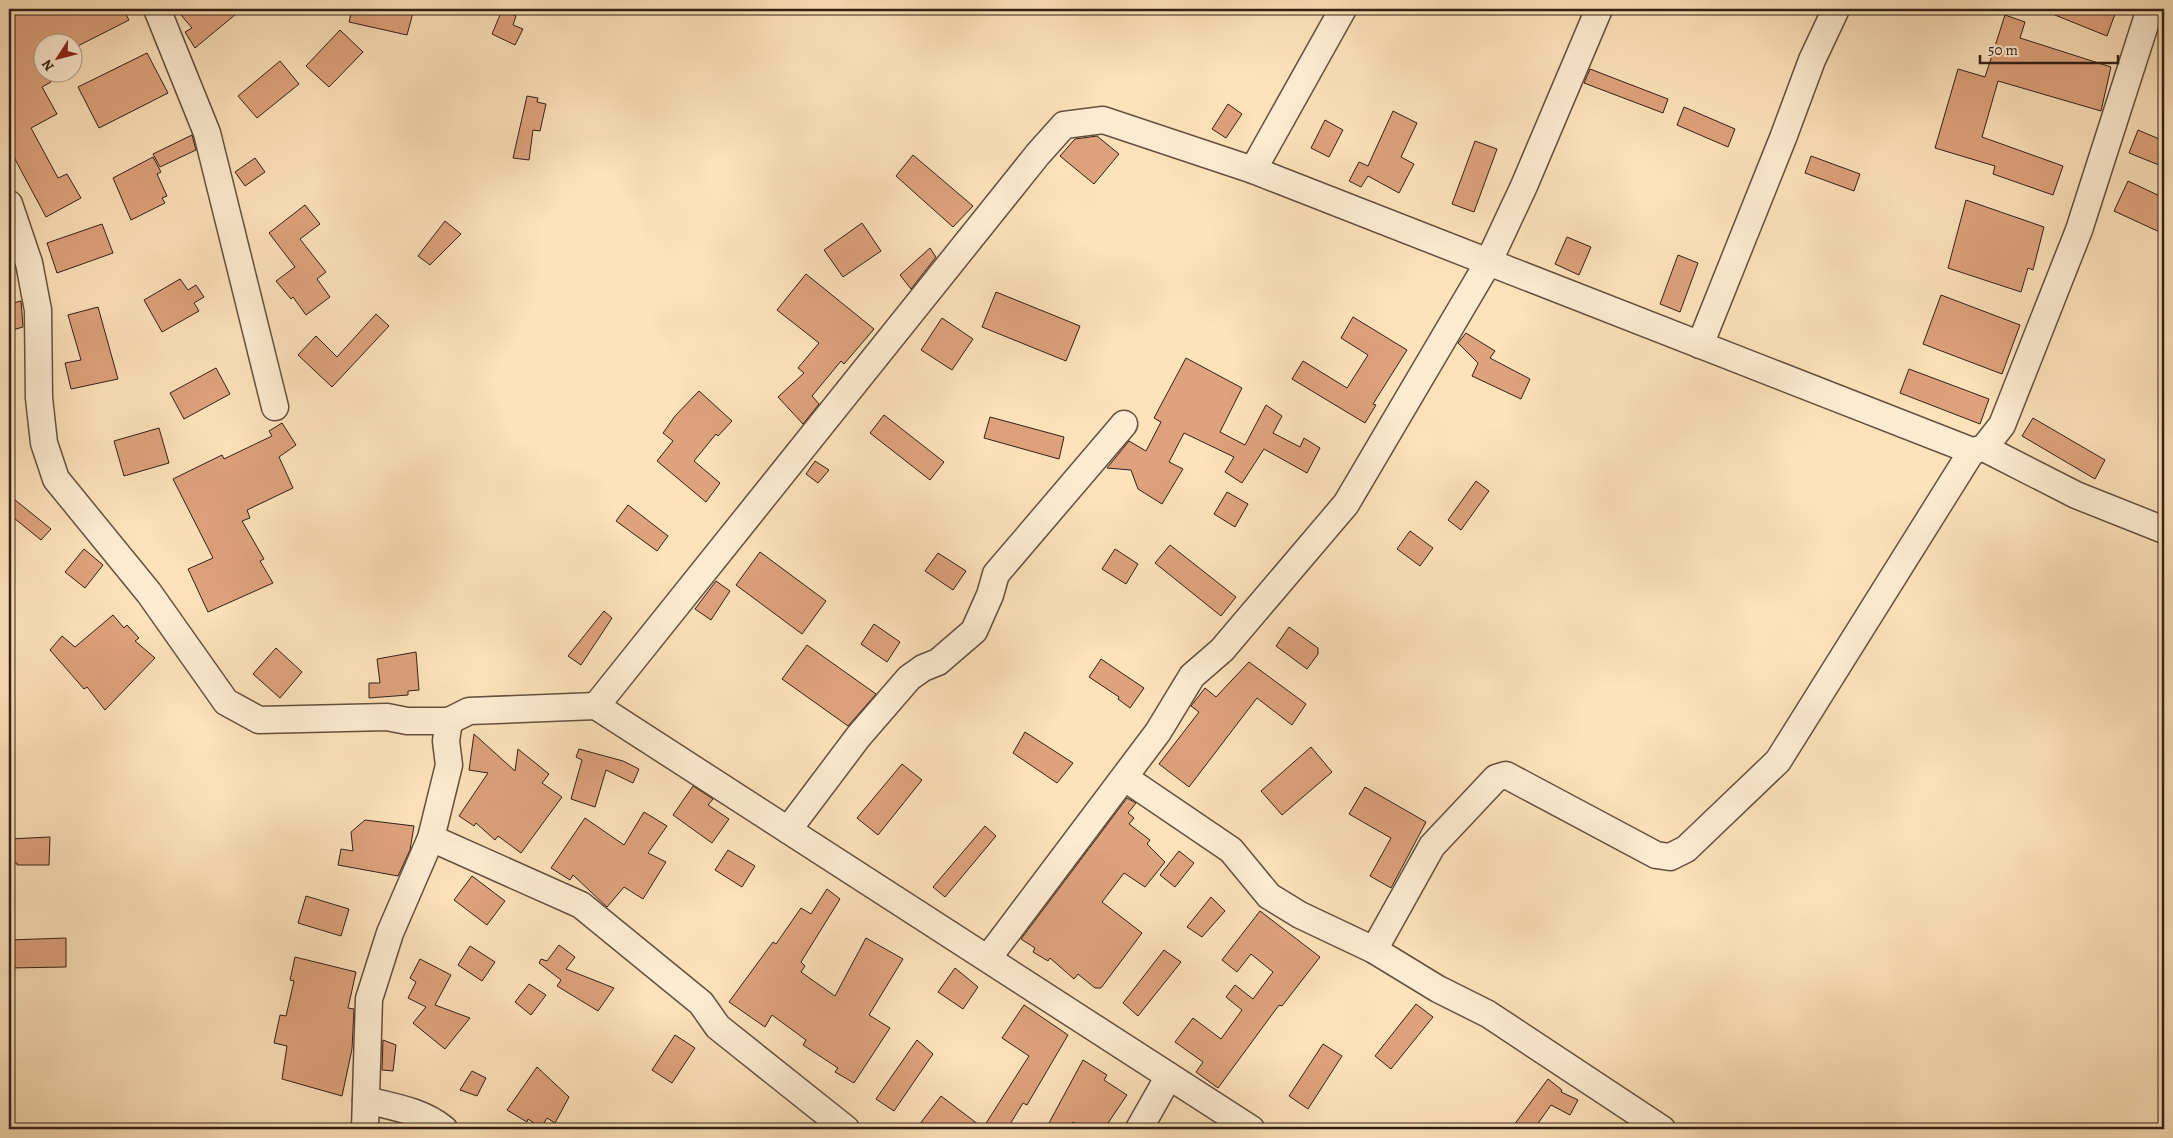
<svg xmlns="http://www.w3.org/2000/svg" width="2173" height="1138" viewBox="0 0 2173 1138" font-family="Alegreya,serif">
	<rect width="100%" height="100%" fill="#fde2ba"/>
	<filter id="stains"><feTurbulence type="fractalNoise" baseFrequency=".004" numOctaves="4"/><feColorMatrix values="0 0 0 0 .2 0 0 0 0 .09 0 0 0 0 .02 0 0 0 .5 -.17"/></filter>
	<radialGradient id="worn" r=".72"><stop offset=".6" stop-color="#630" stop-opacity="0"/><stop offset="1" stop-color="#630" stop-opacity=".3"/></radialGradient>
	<g fill="#dea27c" stroke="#312016">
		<path d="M9,9H123L129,20L72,49V42H42V72H46L51,82L42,87L57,114L31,128L58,178L67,174L81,198L46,217L9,148Z"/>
		<path d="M176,9H242L195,48L185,32L192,28Z"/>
		<path d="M352,9H414L407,35L349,22Z"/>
		<path d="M2040,9H2102L2115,14L2107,36Z"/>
		<path d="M502,10L516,16L513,25L523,29L515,45L492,34Z"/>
		<path d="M2005,15L2025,22L2020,38L2111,67L2101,111L1998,81L1982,137L2063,166L2053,195L1993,174L1995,166L1935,148L1958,69L1985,77Z"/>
		<path d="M340,30L363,52L329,87L306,66Z"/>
		<path d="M147,53L168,93L99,128L78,87Z"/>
		<path d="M280,61L299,84L257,118L238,96Z"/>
		<path d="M1590,69L1668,99L1663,113L1584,83Z"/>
		<path d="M527,96L538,98L537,102L546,104L540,131L533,130L529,160L513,158Z"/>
		<path d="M1228,104L1242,114L1226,138L1212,129Z"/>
		<path d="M1684,107L1735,129L1728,147L1677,125Z"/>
		<path d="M1393,111L1417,123L1401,157L1414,164L1399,193L1368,176L1361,187L1349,181L1359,162L1368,166Z"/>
		<path d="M1325,120L1343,130L1329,157L1311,148Z"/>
		<path d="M2138,130L2164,141V167L2129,153Z"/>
		<path d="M192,135L196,150L160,167L153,154Z"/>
		<path d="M1097,136L1119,154L1094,184L1060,156L1075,139Z"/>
		<path d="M1475,141L1497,149L1474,212L1452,204Z"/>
		<path d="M913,155L973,206L953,227L896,176Z"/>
		<path d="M1811,156L1860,174L1854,191L1805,173Z"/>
		<path d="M153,157L161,172L157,174L167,196L162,198L165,203L131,220L113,178Z"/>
		<path d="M255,158L265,172L245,186L235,172Z"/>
		<path d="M2128,181L2164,198V234L2114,211Z"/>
		<path d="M1966,200L2044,227L2033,270L2028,268L2021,292L1948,268Z"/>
		<path d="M305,205L320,224L300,239L326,272L317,279L330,297L306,315L293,297L291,299L276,281L295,267L269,233Z"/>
		<path d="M445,221L461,234L430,265L418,256Z"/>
		<path d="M862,223L881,251L843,277L824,250Z"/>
		<path d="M102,224L113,253L57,273L47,243Z"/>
		<path d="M1567,237L1591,247L1579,275L1555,264Z"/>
		<path d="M930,248L936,257L911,289L900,275Z"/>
		<path d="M1678,255L1698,263L1680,312L1660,304Z"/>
		<path d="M806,274L874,329L844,364L841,361L812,396L819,404L803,424L778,397L804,373L798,368L819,343L777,310Z"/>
		<path d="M180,279L188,290L196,285L204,297L194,303L199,311L162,332L144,300Z"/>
		<path d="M996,292L1080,326L1066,361L982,327Z"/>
		<path d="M1941,295L2020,325L2002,374L1923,344Z"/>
		<path d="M21,301L23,327L9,331V304Z"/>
		<path d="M98,307L118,379L71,389L65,363L81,360L68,315Z"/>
		<path d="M376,314L389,326L332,387L298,355L316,336L337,357Z"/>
		<path d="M1353,317L1407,350L1373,404L1376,405L1365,423L1292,379L1303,361L1347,388L1368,355L1341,338Z"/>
		<path d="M942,318L973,339L952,370L921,350Z"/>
		<path d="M1466,333L1495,351L1490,358L1530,379L1521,399L1472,376L1478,363L1458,343Z"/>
		<path d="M1186,358L1242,388L1220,432L1245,445L1266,405L1282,416L1273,433L1300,447L1304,438L1320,448L1307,473L1264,449L1242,483L1225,472L1234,457L1184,433L1169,462L1183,469L1162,504L1138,489L1131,470L1107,468L1129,441L1146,451L1161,422L1154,418Z"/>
		<path d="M216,368L230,394L184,419L170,393Z"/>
		<path d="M1909,369L1989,399L1980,424L1900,393Z"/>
		<path d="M699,391L732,421L718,436L716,434L694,461L720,483L706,502L657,461L673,441L663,433L675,416Z"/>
		<path d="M884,415L944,462L930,480L870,433Z"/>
		<path d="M990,417L1064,437L1059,459L984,438Z"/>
		<path d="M2033,418L2105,460L2095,479L2022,436Z"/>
		<path d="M282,423L296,445L279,457L293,488L247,510L250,518L242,521L264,559L260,561L273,583L208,612L188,569L213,558L173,479L222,455L224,459L272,436L269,431Z"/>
		<path d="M159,428L169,463L124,476L114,441Z"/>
		<path d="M815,461L829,470L818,483L806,474Z"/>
		<path d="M1476,481L1489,491L1461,530L1448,520Z"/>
		<path d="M1227,492L1248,504L1235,527L1214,514Z"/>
		<path d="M9,495L51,529L41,540L9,514Z"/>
		<path d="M628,505L668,536L657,551L616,521Z"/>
		<path d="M1410,531L1433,548L1420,566L1397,549Z"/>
		<path d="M1170,545L1236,597L1221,616L1155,563Z"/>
		<path d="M84,549L103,565L85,588L65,572Z"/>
		<path d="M1115,549L1138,564L1126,584L1102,569Z"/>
		<path d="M760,552L826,601L802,634L736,585Z"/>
		<path d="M938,553L966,571L953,590L925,571Z"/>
		<path d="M716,581L730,591L711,620L695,609Z"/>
		<path d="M604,611L612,618L581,665L568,656Z"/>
		<path d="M113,615L124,628L127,625L139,638L135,641L155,658L105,710L87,687L84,689L50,650L62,636L75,647Z"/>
		<path d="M874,624L900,642L887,662L861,644Z"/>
		<path d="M1289,627L1318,648V654L1307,669L1276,646Z"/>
		<path d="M807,645L876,694L848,726L782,679Z"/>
		<path d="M276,648L302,672L280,698L253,674Z"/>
		<path d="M416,652L419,690L408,691V695L369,698V683H380L377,659Z"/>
		<path d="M1101,659L1144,688L1130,708L1118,699L1119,697L1089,677Z"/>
		<path d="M1249,662L1306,704L1292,725L1257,698L1189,787L1159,764L1199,712L1191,706L1205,688L1216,697Z"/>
		<path d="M1025,732L1073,763L1057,783L1013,753Z"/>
		<path d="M474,734L515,771L518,749L549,774L542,783L562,797L521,853L498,836L495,840L476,823L474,826L459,816L488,773L469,770Z"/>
		<path d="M1311,747L1332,772L1282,815L1261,791Z"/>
		<path d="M579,749L623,761L639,769L633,783L606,770L595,807L571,799L582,760L576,757Z"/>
		<path d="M902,764L922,780L878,835L857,818Z"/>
		<path d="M693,786L713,799L708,805L729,819L712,843L673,815Z"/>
		<path d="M1365,787L1426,822L1391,888L1370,876L1391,838L1349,814Z"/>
		<path d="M1127,798L1136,803L1128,813L1134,818L1129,824L1150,840L1147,844L1165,862L1145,887L1124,873L1102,902L1142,933L1101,988H1095L1078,974L1074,979L1050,958L1048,961L1033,952L1035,948L1021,939Z"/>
		<path d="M644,812L667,826L648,853L666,862L643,899L624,887L607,907L573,875L570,880L551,868L585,818L624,845Z"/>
		<path d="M365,820L414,826L410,850L398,876L338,865L341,849L353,851L351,832Z"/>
		<path d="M985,826L996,836L945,897L933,887Z"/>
		<path d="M50,837L49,865H17V863H9V839Z"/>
		<path d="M728,850L755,866L742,887L715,870Z"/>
		<path d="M1179,851L1194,863L1175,887L1160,875Z"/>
		<path d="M472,876L505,901L487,925L454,900Z"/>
		<path d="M827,889L840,899L801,962L805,966L801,972L835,996L866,938L903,959L869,1015L890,1028L854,1083L835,1072L838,1068L803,1045L806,1040L772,1015L765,1027L729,1002L773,942L776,944L801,908L811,914Z"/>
		<path d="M306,896L349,909L341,936L298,923Z"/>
		<path d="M1211,897L1225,911L1202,937L1187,927Z"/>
		<path d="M1260,911L1320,957L1282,1006L1279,1005L1218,1088L1196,1072L1203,1062L1175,1042L1193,1018L1221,1039L1242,1010L1226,997L1235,985L1253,999L1273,972L1251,954L1237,972L1222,960Z"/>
		<path d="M66,938V967L9,968V940Z"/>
		<path d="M559,945L575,957L566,969L614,988L598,1011L557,986L561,980L539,963L541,959L547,961Z"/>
		<path d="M470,946L495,962L482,981L458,965Z"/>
		<path d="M1164,950L1181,962L1138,1016L1123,1003Z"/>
		<path d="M295,957L356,972L348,1008L354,1009L352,1049L342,1096L282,1079L287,1046L274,1043L280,1015L286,1016L294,981L290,980Z"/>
		<path d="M420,959L451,975L435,1005L470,1018L445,1049L413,1023L426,1007L408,998L416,982L410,978Z"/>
		<path d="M955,968L978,987L963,1009L938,992Z"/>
		<path d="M529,984L546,995L531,1015L515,1002Z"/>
		<path d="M1416,1004L1433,1017L1391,1069L1375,1056Z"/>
		<path d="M1024,1005L1068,1035L1027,1105L1023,1103L1007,1129H916L941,1096L983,1128L1029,1056L1002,1038Z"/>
		<path d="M675,1035L695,1048L672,1083L652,1070Z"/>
		<path d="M383,1040L396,1045L393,1071L382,1070Z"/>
		<path d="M917,1040L933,1054L894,1111L876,1099Z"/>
		<path d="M1323,1044L1342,1056L1308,1109L1289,1096Z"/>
		<path d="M1083,1060L1107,1075L1104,1080L1127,1095L1104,1129H1083L1073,1122L1068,1129H1058L1049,1123Z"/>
		<path d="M537,1067L569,1097L555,1123L547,1118L541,1128L528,1119L527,1122L507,1110Z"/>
		<path d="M472,1071L486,1078L477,1096L460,1090Z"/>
		<path d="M1548,1079L1562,1090L1561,1092L1578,1100L1570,1115L1551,1105L1534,1129H1511Z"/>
	</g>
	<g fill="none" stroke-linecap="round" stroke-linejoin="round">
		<defs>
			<g id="minor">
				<path d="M157,9L207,133L275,407"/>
				<path d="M1253,170L1343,9"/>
				<path d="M9,204L29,263L38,310L39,398L44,443L56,479L149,593L226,702L259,720L387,717L407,721H449L446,741L449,765L431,838L390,933L369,999L365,1129"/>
				<path d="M1700,345L1783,138L1812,60L1836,9"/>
				<path d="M1984,448L2076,495L2164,530"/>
				<path d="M596,706L1038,154L1064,125L1103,120L1253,170L1972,451L1984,448L2002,425L2079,230L2150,9"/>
				<path d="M449,721L469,711L596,706L1251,1129"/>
				<path d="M1125,778L1231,850L1269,896L1300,915L1374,950L1438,989L1488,1014L1662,1129"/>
				<path d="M788,830L858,737L909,678L923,668L938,662L974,631L990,595L996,574L1124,424"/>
				<path d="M431,838L581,905L701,1003L718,1027L846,1129"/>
				<path d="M1374,950L1432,846L1496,778L1506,775L1656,855L1670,857L1686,849L1778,761L1972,451"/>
				<path d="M988,958L1158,732L1192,676L1222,650L1346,504L1488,263L1524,186L1599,9"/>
				<path d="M366,1100C394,1107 422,1111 444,1129"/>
				<path d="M1139,1129L1169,1076"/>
			</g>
		</defs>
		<use href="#minor" stroke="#64503f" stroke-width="29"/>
		<use href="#minor" stroke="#feecd2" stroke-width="26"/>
	</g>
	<rect width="2173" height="1138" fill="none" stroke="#fde2ba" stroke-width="30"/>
	<rect x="10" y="10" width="2153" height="1118" fill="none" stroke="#312016" stroke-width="2.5"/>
	<rect x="15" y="15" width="2143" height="1108" fill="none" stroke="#312016"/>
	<g transform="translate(58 58) rotate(234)"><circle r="24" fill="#feecd2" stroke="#ac9a87"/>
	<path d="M0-4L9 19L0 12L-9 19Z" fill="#8f2418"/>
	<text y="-8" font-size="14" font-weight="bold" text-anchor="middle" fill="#312016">N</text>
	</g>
	<path d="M1980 55v8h138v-8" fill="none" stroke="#312016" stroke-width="2.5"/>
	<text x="1988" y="55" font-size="15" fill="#312016" stroke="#feecd2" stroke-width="4" paint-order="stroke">50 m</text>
	<rect width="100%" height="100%" filter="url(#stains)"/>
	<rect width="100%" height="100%" fill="url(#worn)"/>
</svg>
